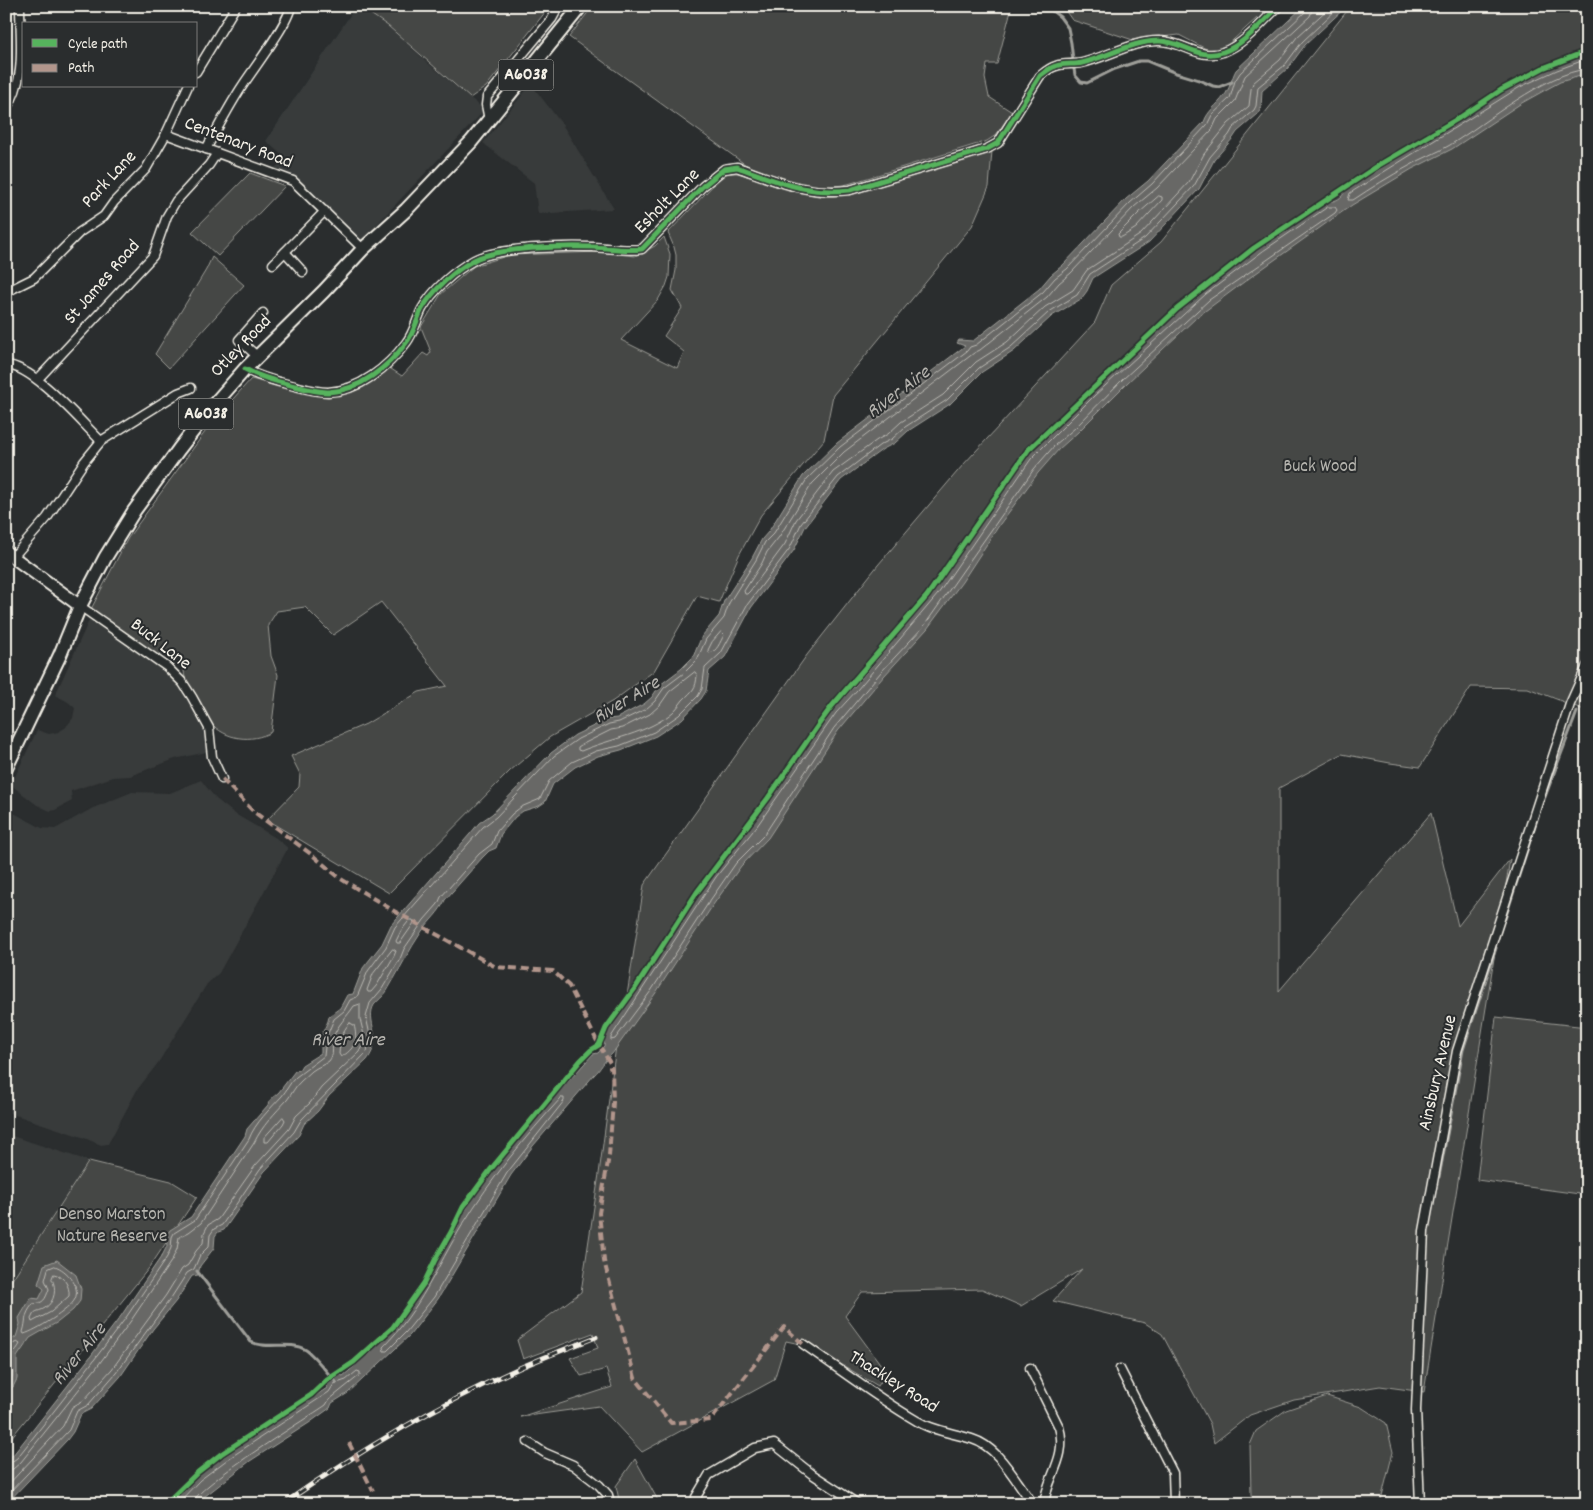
<svg xmlns="http://www.w3.org/2000/svg" width="1593" height="1510" viewBox="0 0 1593 1510" font-family="Dekko,sans-serif">
	<rect width="100%" height="100%" fill="#2a2d2e"/>
	<filter id="ink" filterUnits="userSpaceOnUse"><feTurbulence type="fractalNoise" baseFrequency=".02" numOctaves="2"/><feDisplacementMap in="SourceGraphic" scale="10" xChannelSelector="R" yChannelSelector="G"/><feConvolveMatrix kernelMatrix="1 2 1 2 8 2 1 2 1" color-interpolation-filters="sRGB"/></filter>
	<g filter="url(#ink)">
		<g fill="#373a3a">
			<path d="M356,6H359L388,26L429,64L485,110L362,240L291,174L275,168L285,158L266,141Z"/>
			<path d="M531,84L562,124L614,209L538,214L534,183L483,143Z"/>
			<path d="M90,618L117,635L169,673L185,689L197,709L205,729L207,752L175,759L130,776L113,777L71,791L72,801L55,810L50,811L37,805L11,785L37,730L49,734L58,732L65,728L73,718L75,708L68,702L55,695Z"/>
			<path d="M201,780L216,799L235,814L276,838L288,848L219,973L207,984L158,1063L137,1090L108,1144L101,1145L82,1137L6,1112V824L12,812L42,828L55,829L93,808L132,792L170,793Z"/>
			<path d="M6,1134L89,1161L6,1289Z"/>
		</g>
		<g fill="#444645" stroke="#9c9c96">
			<path d="M359,6H550L486,87L470,98L388,26Z"/>
			<path d="M593,6H1012L997,64H987L985,78L989,97L1012,112L996,135L987,141L848,184C812,192 779,178 746,165L569,37Z"/>
			<path d="M1062,6H1270L1221,51L1212,52L1179,35L1133,40L1072,20Z"/>
			<path d="M1351,6H1587V711L1528,688L1471,687L1420,767L1390,763L1342,754L1279,788V991L1431,813L1458,926L1510,859L1424,1392L1380,1386L1294,1400L1250,1415L1214,1443L1210,1424L1162,1334L1145,1323L1053,1301L1082,1269L1021,1306L982,1289L862,1292L845,1316L887,1373L878,1386L810,1346L786,1341L774,1380L642,1452L599,1406L520,1417L612,1387L606,1369L581,1376L570,1358L598,1348L593,1333L523,1359L517,1340L581,1292L599,1174L616,1046L620,1041L644,885L807,655L878,565L963,465L1095,322L1111,285L1161,242Z"/>
			<path d="M992,151L989,187L972,226L833,395L824,440L761,515L739,555L719,602L697,596L654,671L613,701L550,737L510,771L389,893L267,820L299,787L300,774L291,756L366,724L419,692L447,686L381,602L333,635L305,607L277,611L268,625L271,656L278,675L271,732C252,743 225,740 210,722C206,716 202,709 198,702C194,696 189,689 186,682C183,672 185,660 176,653L166,652L156,655L90,611L128,538L213,421L251,379L315,395L347,391L388,367L402,376L423,353L428,356L431,352L421,327L441,294L474,266L510,255L600,252L635,256L655,246L664,237L670,254L669,277L666,286L658,300L621,340L677,368L684,352L664,336L682,308L672,290L676,270V255L674,247L668,233L722,176L728,173H738L776,186L818,196H834L861,191Z"/>
			<path d="M250,173L285,186L218,256L192,232Z"/>
			<path d="M212,257L244,285L169,368L155,354L206,270Z"/>
			<path d="M1496,1017L1587,1027V1195L1477,1180Z"/>
			<path d="M89,1161L171,1181L197,1197L149,1268L6,1444V1289Z"/>
			<path d="M1327,1396L1361,1407L1386,1423L1393,1452L1380,1504H1256L1251,1495L1250,1445L1256,1431L1286,1410Z"/>
			<path d="M635,1459L660,1504H620L616,1486Z"/>
		</g>
		<g fill="#676866" stroke="#9f9f9a">
			<path d="M1304,6H1347L1305,45L1288,68L1262,91L1261,108L1258,114L1237,132L1233,138L1214,160L1199,189L1149,242L1093,278L1087,291L1081,299L1052,316L1014,351L982,372L950,404L908,431L895,443L883,449L841,480L805,527L794,550L751,608L725,657L709,671L706,691L701,699L682,719L656,736L621,750L598,756L575,767L553,784L545,802L539,806L523,811L515,817L501,834L496,848L489,851L482,858L445,900C440,912 429,921 422,931C409,950 399,971 387,991C384,996 378,1000 374,1005C365,1020 384,1038 367,1060L329,1096L318,1111L304,1124L299,1135L264,1172L224,1230L218,1232L215,1236L214,1248L200,1266L198,1275L192,1276L176,1301L153,1329L120,1377L91,1409L81,1414L73,1432L67,1440L6,1504V1460L13,1455L87,1361L121,1316L163,1254L167,1246L166,1236L170,1230L191,1217L245,1136L247,1129L268,1105L269,1101L279,1092L295,1071L299,1070L302,1065L321,1053V1036L328,1021L329,1016L340,1008L347,995L353,994L363,968L382,944L391,925L470,834L479,823L492,814L551,753L575,735L608,719L617,718L644,704L652,697L660,685L681,669L693,657L702,636L719,616L724,601L752,558L762,539L769,531L803,476L837,443L965,346L957,343L959,340L973,341L1039,289L1051,275L1063,265L1126,199L1148,181L1204,122C1208,110 1217,106 1224,96C1229,91 1232,77 1236,70Z"/>
			<path d="M1587,54V74L1560,82L1547,89L1520,104L1452,149L1412,169L1352,205L1252,276L1197,317L1127,383L1078,432L1059,449L1038,473L1000,524L962,582L927,629L884,676L838,731L768,838L741,866L713,905L655,994L612,1054C604,1060 601,1069 594,1075L533,1146L511,1175L438,1299L410,1335L348,1393L332,1403L330,1408L309,1423L250,1461L195,1504H171L185,1487L208,1467L327,1388L326,1385L331,1380L341,1375L343,1376C375,1350 402,1322 424,1286C441,1258 454,1228 472,1200C507,1147 551,1101 593,1054L598,1053L604,1046L605,1036L611,1026L638,987L712,874L753,823L832,710L854,687L934,592L1028,455L1090,393L1203,290L1260,247L1327,202C1337,201 1341,199 1346,190L1518,83L1555,65Z"/>
			<path d="M57,1260L76,1275L81,1289L80,1301L73,1310L58,1322L30,1338L17,1357V1379L13,1387L6,1390V1343L16,1337L20,1324L19,1318L31,1298L39,1299L44,1289L38,1284L44,1265Z"/>
		</g>
		<g fill="none" stroke-linecap="round" stroke-linejoin="round">
			<g stroke="#bcbab4" stroke-width="1">
				<path d="M1313,6L1310,16L1245,76L1235,101L1217,119L1212,130L1157,188L1134,207L1071,273L1059,283L1047,297L980,350L974,353L844,452L812,484L779,537L767,552L762,563L744,591L745,594H747L750,591L785,544L796,520L833,472L877,440L888,434L901,422L943,395L976,362L1007,342L1045,307L1073,290L1087,270L1141,234L1189,182L1204,154L1228,124L1249,106L1251,89L1253,83L1280,60L1297,37L1331,6"/>
				<path d="M1587,59L1557,70L1520,87L1350,193L1348,200H1353C1371,188 1390,176 1409,166C1422,158 1437,153 1450,145C1486,123 1545,73 1587,69"/>
				<path d="M1159,196L1162,197V200L1136,228L1122,237H1119L1118,234L1139,213Z"/>
				<path d="M1328,207H1335L1337,210L1335,213L1209,300L1123,379L1075,428L1055,445L1034,469L924,626L881,672L834,728L764,835L736,863L709,902L651,991L615,1039L611,1040V1037L716,877L757,826L836,713L857,690L938,594L1031,459L1094,396L1206,294L1263,251Z"/>
				<path d="M721,632L724,635C720,642 717,652 709,653L708,650L712,642Z"/>
				<path d="M695,672L697,675C696,689 693,690 683,700C680,704 677,708 673,712C647,734 612,738 581,751L578,750V747L581,745L611,730L622,728L650,714L660,705L669,692Z"/>
				<path d="M410,920H413L414,923L400,943H397L396,941L401,931Z"/>
				<path d="M393,949L396,951L394,956L377,985L371,992H368L367,990L373,974Z"/>
				<path d="M350,1023L354,1025C358,1040 355,1049 341,1057L339,1054C340,1043 341,1031 350,1023Z"/>
				<path d="M561,1098H564V1101L507,1173L434,1297L406,1332L387,1351H384L383,1347C421,1309 436,1268 463,1224C491,1179 525,1137 561,1098Z"/>
				<path d="M283,1117L285,1120L283,1124L268,1142H264V1138Z"/>
				<path d="M55,1266C67,1270 81,1286 75,1299C70,1310 35,1331 24,1334L23,1332C27,1320 23,1316 33,1304C44,1303 45,1300 49,1289L45,1280L48,1269Z"/>
				<path d="M54,1274C64,1276 70,1286 69,1296L51,1312L32,1322L31,1319L34,1313C38,1310 41,1311 45,1308C55,1302 57,1288 52,1279Z"/>
				<path d="M6,1347L17,1342L20,1344C18,1348 15,1351 13,1354C9,1364 18,1378 6,1385"/>
				<path d="M6,1464L10,1463L17,1458L91,1364L125,1319L167,1257L171,1248L172,1237L174,1233L195,1220L249,1139C255,1123 270,1109 282,1096C287,1090 290,1082 296,1077C305,1070 315,1063 324,1056L326,1038L334,1019L344,1011L350,1000L357,997L368,971L386,947L395,927L483,827L496,817L554,756L578,739L609,724L619,722L646,709L655,701L664,688L684,673L697,660L706,639L724,618L729,603L756,560L765,542L774,533L807,479L840,447L967,351L970,347L976,345L1043,292L1055,278L1067,269L1130,203L1152,184L1207,125L1212,115L1230,98L1235,81L1240,73L1305,12L1307,6"/>
				<path d="M6,1470L13,1469L21,1462L96,1368L130,1322L172,1260L177,1249L179,1237L189,1232L201,1223L254,1143C262,1126 275,1113 287,1100C292,1094 295,1086 301,1081C305,1078 308,1074 312,1071C317,1067 324,1065 329,1061C335,1054 331,1045 333,1038C337,1025 347,1017 354,1006L360,1004V1019L364,1035L363,1044L359,1052L321,1088L310,1103L296,1116L289,1129L255,1166L218,1219L208,1225L204,1233L203,1243L196,1251L188,1265L182,1269L166,1295L112,1369L84,1400L72,1407L63,1426L6,1487"/>
				<path d="M6,1496L69,1430L77,1411L88,1405L116,1373L171,1298L187,1273L194,1269L200,1255L209,1246L210,1235L214,1229L222,1225L260,1169L294,1132L301,1120L367,1052L370,1035L366,1017L370,1003L382,989L400,959L404,949L424,920L438,904L441,897L479,854L492,844L497,831L512,814L521,807L540,799L549,781L572,762L596,751L619,746L654,732L679,715L698,696L702,689L705,668L721,653L747,605L790,548L801,524L838,477L880,445L892,439L905,427L947,400L979,368L1011,347L1049,312L1077,295L1090,274L1145,238L1194,186L1210,157L1229,135L1233,128L1254,110L1256,106L1258,87L1285,65L1302,42L1340,6"/>
				<path d="M177,1504L200,1480L228,1459L329,1392L334,1384L346,1380L357,1371L360,1372V1375L329,1400L326,1405C306,1419 194,1487 192,1504"/>
			</g>
			<g stroke="#9f9f9a" stroke-width="3">
				<path d="M1046,6L1060,17L1068,28L1071,43L1074,69L1075,75L1081,82L1087,83L1115,69L1139,61H1147L1176,73L1199,80L1213,86L1219,87L1232,82"/>
				<path d="M1581,703L1587,689"/>
				<path d="M1505,919L1540,810L1577,712"/>
				<path d="M1439,1177L1463,1050L1496,948"/>
				<path d="M197,1271L251,1342C268,1350 290,1340 306,1350C314,1355 328,1374 336,1382"/>
			</g>
			<defs>
				<g id="street">
					<path d="M65,6H80"/>
					<path d="M196,72L236,6"/>
					<path d="M6,109C27,79 20,40 20,6"/>
					<path d="M489,120L486,105L487,97L552,19L559,6"/>
					<path d="M166,134L293,181L363,249"/>
					<path d="M206,149C218,128 229,106 243,85C254,68 288,24 291,6"/>
					<path d="M285,252L303,272"/>
					<path d="M273,264L325,211"/>
					<path d="M6,292L34,278L80,232L104,216L114,202L146,169L166,134L188,86"/>
					<path d="M257,356L239,340L263,313"/>
					<path d="M6,365C34,366 80,421 101,441"/>
					<path d="M245,369C259,377 274,381 291,385C303,388 315,392 328,392C359,391 388,367 406,343C414,333 416,321 422,309C433,290 454,271 474,260C498,247 564,246 593,247C610,248 625,251 642,249L703,186L724,169L737,167C777,181 805,195 850,190L987,149L998,143L1040,76C1045,72 1049,68 1056,66C1064,63 1074,65 1082,63C1107,57 1135,40 1160,41C1182,41 1200,61 1223,52C1245,44 1262,22 1279,6"/>
					<path d="M38,379L153,256L167,216L176,201L209,165L217,153"/>
					<path d="M13,557L47,518L84,462L101,441L178,393L191,388"/>
					<path d="M80,606L167,667L183,683L192,697L209,728L212,757L222,779"/>
					<path d="M803,1344C841,1370 877,1398 917,1421C933,1431 954,1433 972,1439C998,1447 1013,1477 1029,1498L1031,1504"/>
					<path d="M1030,1368L1059,1427C1068,1458 1047,1476 1044,1504"/>
					<path d="M1120,1369L1173,1473L1174,1504"/>
					<path d="M528,1442L545,1453L573,1465L599,1485L608,1495L610,1504"/>
					<path d="M699,1504L696,1497L709,1475L755,1448L774,1444L812,1474L858,1504"/>
					<path d="M1420,1504L1416,1410L1424,1231L1457,1051L1570,704L1587,666"/>
				</g>
				<path id="secondary" d="M6,552L80,606"/>
				<path id="primary" d="M6,768L60,655L80,606L105,558L134,511L179,449L210,409L245,369L324,291L363,249L406,210L471,142L581,6"/>
			</defs>
			<use href="#street" stroke="#f4f1e8" stroke-width="11"/>
			<use href="#secondary" stroke="#f4f1e8" stroke-width="15"/>
			<use href="#primary" stroke="#f4f1e8" stroke-width="16"/>
			<use href="#street" stroke="#2a2d2e" stroke-width="8"/>
			<use href="#secondary" stroke="#2a2d2e" stroke-width="11"/>
			<use href="#primary" stroke="#2a2d2e" stroke-width="12"/>
			<defs>
				<path id="rail" d="M283,1504C356,1453 433,1407 515,1370C541,1358 569,1348 596,1337"/>
			</defs>
			<use href="#rail" stroke="#f4f1e8" stroke-width="5"/>
			<use href="#rail" stroke="#2a2d2e" stroke-width="3" stroke-dasharray="9" stroke-linecap="butt"/>
			<g stroke="#b2968c" stroke-width="4" stroke-dasharray="8 4" stroke-linecap="butt">
				<path d="M222,779L254,812L311,854L341,879L394,911L496,967L553,971L569,986L599,1045L610,1063V1068H612L613,1102L609,1156L599,1213L604,1261L635,1378L671,1423L711,1420L784,1327L803,1344"/>
				<path d="M349,1443L373,1491"/>
			</g>
			<defs>
				<g id="cycleway">
					<path d="M245,369C259,377 274,381 291,385C303,388 315,392 328,392C359,391 388,367 406,343C414,333 416,321 422,309C433,290 454,271 474,260C498,247 564,246 593,247C610,248 625,251 642,249L703,186L724,169L737,167C777,181 805,195 850,190L987,149L998,143L1040,76C1045,72 1049,68 1056,66C1064,63 1074,65 1082,63C1107,57 1135,40 1160,41C1182,41 1200,61 1223,52C1245,44 1262,22 1279,6"/>
					<path d="M165,1504L198,1472L221,1454L311,1395L327,1380L354,1362L393,1327L424,1283L435,1260L451,1232L463,1207L491,1169L580,1061L591,1050L599,1045L606,1028L636,987L697,892L768,798L821,721L832,706L927,596L1028,450L1177,309L1254,248L1379,165L1459,118L1501,90L1543,68L1587,51"/>
				</g>
			</defs>
			<use href="#cycleway" stroke="#2a2d2e" stroke-width="8"/>
			<use href="#cycleway" stroke="#56b35d" stroke-width="5"/>
		</g>
	</g>
	<g text-anchor="middle" dominant-baseline="central" stroke-width="4" stroke-linejoin="round" paint-order="stroke">
		<g fill="#2a2d2e" stroke="#b7b6b0" stroke-width="1">
			<rect x="498.5" y="59.5" width="55" height="31" rx="4"/>
			<rect x="178.5" y="398.5" width="55" height="31" rx="4"/>
		</g>
		<g font-size="18" font-weight="bold" fill="#f4f1e8">
			<text x="526" y="75">A6038</text>
			<text x="206" y="414">A6038</text>
		</g>
		<g font-size="19" fill="#f4f1e8" stroke="#2a2d2e">
			<text transform="translate(238 144) rotate(21)">Centenary Road</text>
			<text transform="translate(110 180) rotate(-47)">Park Lane</text>
			<text transform="translate(668 202) rotate(-45)">Esholt Lane</text>
			<text transform="translate(103 283) rotate(-49)">St James Road</text>
			<text transform="translate(242 347) rotate(-46)">Otley Road</text>
			<text transform="translate(160 645) rotate(38)">Buck Lane</text>
			<text transform="translate(1439 1073) rotate(-77)">Ainsbury Avenue</text>
			<text transform="translate(893 1383) rotate(32)">Thackley Road</text>
		</g>
		<g font-size="19" fill="#b6b5af" stroke="#2a2d2e">
			<text x="1320" y="467">Buck Wood</text>
			<text x="112" y="1215">Denso Marston<tspan x="112" dy="22">Nature Reserve</tspan></text>
		</g>
		<g font-size="20" font-style="italic" fill="#b5b3ae" stroke="#2a2d2e">
			<text transform="translate(899 393) rotate(-37)">River Aire</text>
			<text transform="translate(627 701) rotate(-31)">River Aire</text>
			<text x="348" y="1041">River Aire</text>
			<text transform="translate(80 1355) rotate(-51)">River Aire</text>
		</g>
	</g>
	<rect width="1593" height="1510" fill="none" stroke="#2a2d2e" stroke-width="25"/>
	<rect x="12" y="12" width="1568" height="1485" fill="none" stroke="#f4f1e8" stroke-width="2" filter="url(#ink)"/>
	<rect x="22" y="22" width="175" height="65" fill="#2a2d2e" stroke="#7b7b78"/>
	<rect x="32" y="39" width="25" height="8" fill="#56b35d" stroke="#7b7b78"/>
	<text x="68" y="48" font-size="15" fill="#f4f1e8">Cycle path</text>
	<rect x="32" y="64" width="25" height="8" fill="#b2968c" stroke="#7b7b78"/>
	<text x="68" y="72" font-size="15" fill="#f4f1e8">Path</text>
</svg>
